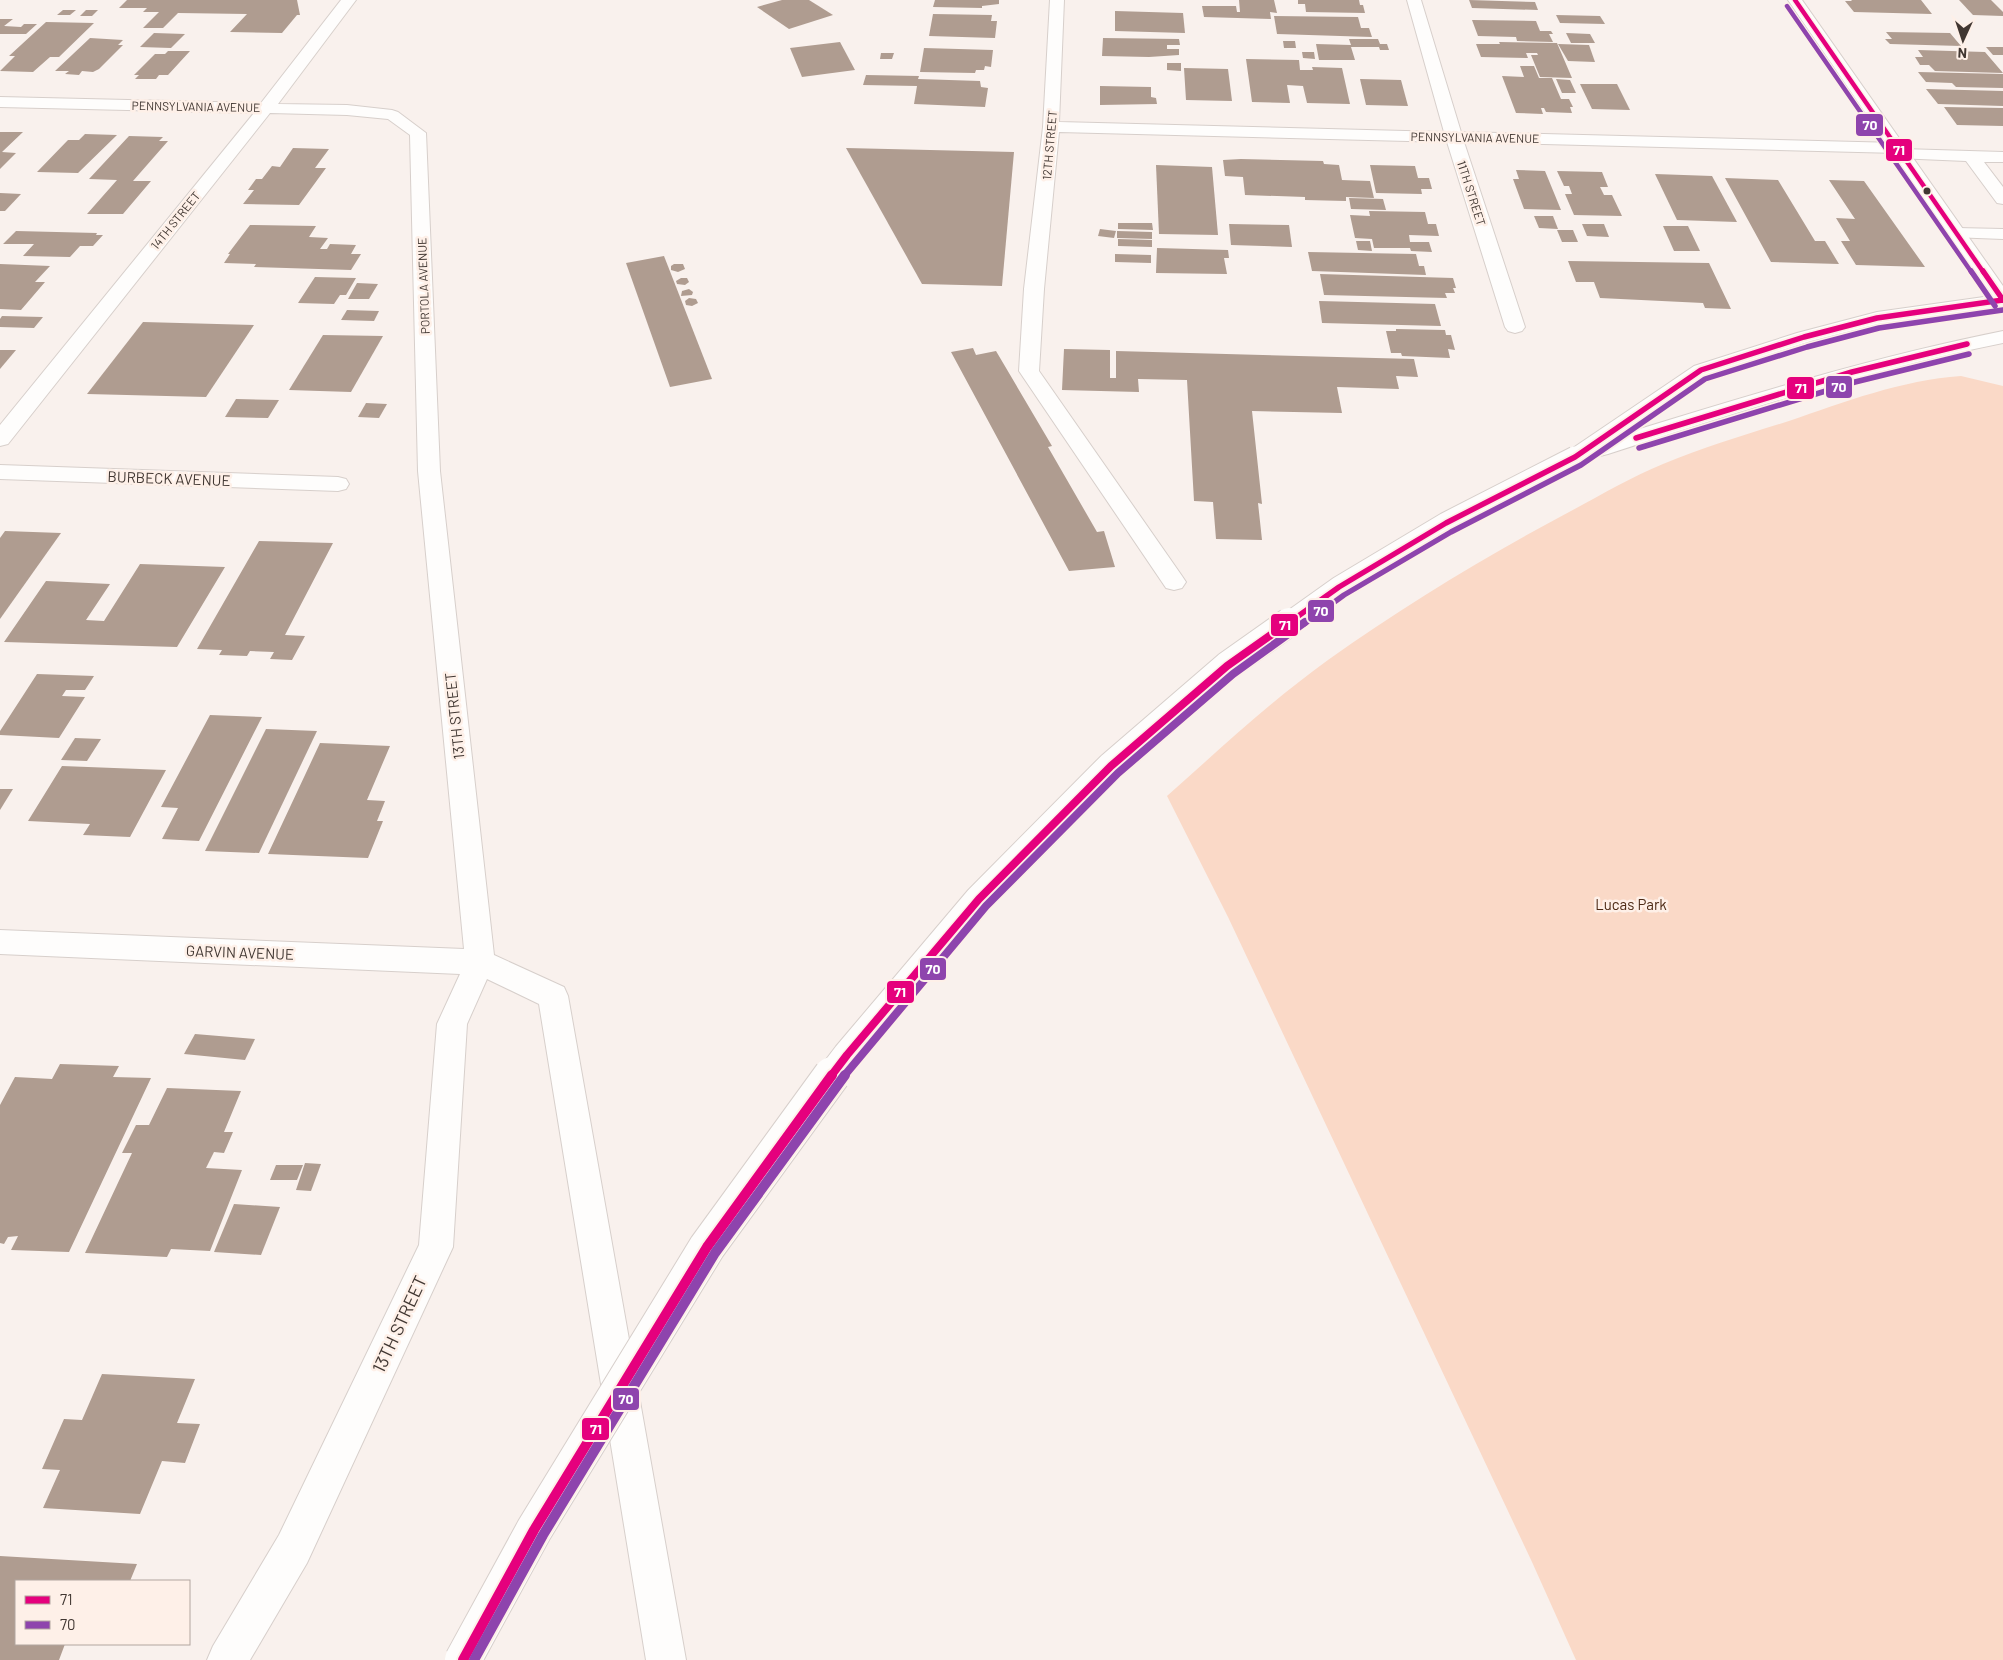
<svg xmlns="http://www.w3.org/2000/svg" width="2003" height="1660" viewBox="0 0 2003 1660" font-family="Barlow,sans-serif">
	<rect width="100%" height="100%" fill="#f9f1ed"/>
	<path fill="#fad9c7" d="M1961,376L2003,386V1660H1576L1532,1562L1228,917L1167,796C1220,749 1271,701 1328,660C1401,608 1478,561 1558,518C1592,500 1627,479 1663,464C1704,447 1747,434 1789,421C1844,402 1902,380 1961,376Z"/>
	<g fill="#af9c90">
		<path d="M127,0H297L300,15H297L282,33L230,32L247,14L178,13L163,28H143L159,12H143L147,8H119Z"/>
		<path d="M782,0H809L833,15L789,29L757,7Z"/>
		<path d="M935,0H999V4L982,6V8L933,7Z"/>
		<path d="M1239,0H1274L1277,13L1270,12L1271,19L1204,17L1202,6H1236L1237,12H1240Z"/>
		<path d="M1298,0H1359L1360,5H1363L1365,13L1306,12L1305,4H1298Z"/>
		<path d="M1469,0L1535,2L1538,10L1472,8Z"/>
		<path d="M1851,0H1921L1932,14L1854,12L1845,1H1852Z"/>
		<path d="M1959,0H1991L2003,12V16L1973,15Z"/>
		<path d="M63,10H76L70,15H57Z"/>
		<path d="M86,10H98L92,16H80Z"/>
		<path d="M1115,11L1183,13L1185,33L1115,31Z"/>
		<path d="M933,14L992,15L991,21H997L995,38L929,36Z"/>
		<path d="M1556,15L1600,16L1605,24L1560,23Z"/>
		<path d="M1274,16L1358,17L1361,28H1369L1372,37L1277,34Z"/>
		<path d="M0,19H13L4,26L21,27L24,24H37L26,34H0Z"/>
		<path d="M1472,20L1536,21L1540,31H1551L1553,34H1549L1553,42L1517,41L1516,37L1478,36Z"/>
		<path d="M46,22L94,23L59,57H50L33,72L0,71L15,56H9Z"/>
		<path d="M1886,32L1950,33L1961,46L1890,44L1885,39H1892Z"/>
		<path d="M154,33L185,34L171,48L140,47Z"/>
		<path d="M1566,33L1590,34L1595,43H1571Z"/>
		<path d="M90,38L123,40L118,45H123L99,69L93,72L82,71L79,75L65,74L69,71H55Z"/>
		<path d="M1103,38L1179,39L1180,45H1167V49H1179V55L1149,57L1102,56Z"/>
		<path d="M1349,39H1378L1380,44H1387L1389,50H1380L1379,47H1351L1355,60H1319L1316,44L1351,45Z"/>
		<path d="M1283,41H1295L1296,48H1284Z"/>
		<path d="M840,42L855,70L802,77L790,48Z"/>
		<path d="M1499,42L1557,43L1572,78L1540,77L1531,55H1538L1537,53H1526L1528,58L1481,57L1476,44H1500Z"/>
		<path d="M1558,44L1589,45L1595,62L1568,61Z"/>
		<path d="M1986,47H2003V55H1993Z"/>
		<path d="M924,48L993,50L991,67L985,66L984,70H976L975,73L920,72Z"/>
		<path d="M1918,50L1985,52L2003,73L1935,71L1929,65H1920L1915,57H1923Z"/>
		<path d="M168,51H190L168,75H159L156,79H135L139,75H134L155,54H165Z"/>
		<path d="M1302,52H1314L1315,59L1303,58Z"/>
		<path d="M881,53H894L892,59H880Z"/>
		<path d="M1246,59L1299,60L1300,70H1313L1312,67L1342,68L1350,104L1307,103L1303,86L1287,85L1290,103L1252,102Z"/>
		<path d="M1167,63H1181V71L1167,70Z"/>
		<path d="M1520,66H1534L1539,78H1552L1561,99H1569L1573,107H1570L1572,113L1546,112L1544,108H1541L1543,114L1516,113L1502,76L1524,77Z"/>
		<path d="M1184,68L1228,69L1232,101L1186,100Z"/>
		<path d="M1918,72L2003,74V88L1956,87L1952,83L1926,82Z"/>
		<path d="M866,75L919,76L918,79L980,81L981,87L988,88L985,107L914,104L917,86L863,85Z"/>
		<path d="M1360,79L1401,80L1408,106L1366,105Z"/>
		<path d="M1556,79L1570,80L1576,93H1562Z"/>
		<path d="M1580,84H1617L1630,110L1592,109Z"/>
		<path d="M1100,86L1151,87V97L1156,98L1157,104L1100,105Z"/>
		<path d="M1926,89L2003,91V106L1938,104Z"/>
		<path d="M1944,107L2003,108V126L1957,125Z"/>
		<path d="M0,132H23L2,152L16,153L0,169Z"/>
		<path d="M85,134L117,135L78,173L37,172L68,140H79Z"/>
		<path d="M129,136L163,137L159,141H168L133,181H151L123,214H87L117,180L89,179Z"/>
		<path d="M293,148L329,149L315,168H326L299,205L243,204L254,190H248L256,179H262L272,166L280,167Z"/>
		<path d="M846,148L1014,152L1002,286L922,284Z"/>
		<path d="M1241,159L1323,161L1324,164L1339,165L1342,180L1370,181L1374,198L1346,197V201L1305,200V197L1245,195L1243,177L1225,176L1223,160Z"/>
		<path d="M1156,165L1212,167L1218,235L1159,234Z"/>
		<path d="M1370,165L1415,166L1418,178H1429L1432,189H1421L1422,194L1376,193Z"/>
		<path d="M1516,170L1545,171L1561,210L1524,209L1513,179H1519Z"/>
		<path d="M1557,171L1602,172L1608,187H1600L1604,195H1612L1622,216L1574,215L1565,194H1572L1569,186H1564Z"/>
		<path d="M1655,174L1712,176L1737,222L1677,220Z"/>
		<path d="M1725,178L1778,180L1815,241H1825L1839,264L1771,262Z"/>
		<path d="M1829,180L1864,181L1925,267L1856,265L1841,241H1850L1836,218L1855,219Z"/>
		<path d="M0,193L21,194L5,211H0Z"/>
		<path d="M1349,198L1383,199L1386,210L1351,209Z"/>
		<path d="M1369,211L1425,212L1428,224H1436L1439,236L1409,235L1410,242H1429L1432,252L1411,251L1410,248H1374L1372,239L1355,238L1350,215L1370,216Z"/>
		<path d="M1534,216H1553L1558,229L1539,228Z"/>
		<path d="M1118,223H1152L1153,230L1118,229Z"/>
		<path d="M1229,224L1289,225L1292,247L1231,245Z"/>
		<path d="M1582,224H1604L1609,237L1587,236Z"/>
		<path d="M250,225L316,226L309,237L328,238L320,249H327L330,244L356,245L351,254H361L351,270L254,267L256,264L224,263L230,254H228Z"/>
		<path d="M1663,226H1688L1700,251H1674Z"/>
		<path d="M1100,229L1116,231L1114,238L1098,236Z"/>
		<path d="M1557,230H1573L1578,242H1562Z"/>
		<path d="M16,231L97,233L96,235H103L93,246H80L70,257L23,256L34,244H3Z"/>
		<path d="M1117,231L1152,232V239L1117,238Z"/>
		<path d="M1118,239L1152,240V247L1118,246Z"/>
		<path d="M1356,241H1370L1372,251L1358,250Z"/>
		<path d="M1157,248L1228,250L1229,258H1224L1227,274L1156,273Z"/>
		<path d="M1308,252L1416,254L1419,266H1424L1426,275L1312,271Z"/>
		<path d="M1115,254L1151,255V263L1115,262Z"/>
		<path d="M664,256L712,379L670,387L626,263Z"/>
		<path d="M1568,261L1709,263L1731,309L1705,308L1703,303L1600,298L1594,282H1576Z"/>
		<path d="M0,264L50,266L35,282H45L21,310L0,309Z"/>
		<path d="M674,264H683L685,269L678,272L671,270V266Z"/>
		<path d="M1320,274L1453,278L1456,288H1453L1455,293H1445L1447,298L1324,295Z"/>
		<path d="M315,277L356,278L346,295H340L334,304L298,303Z"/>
		<path d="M681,278H687L689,282L685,285L677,284L676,281Z"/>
		<path d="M357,283L378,284L369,299H348Z"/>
		<path d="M689,289L693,292L692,295L681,296L682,291Z"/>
		<path d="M689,298L696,299L698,303L692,306L686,305L685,301Z"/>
		<path d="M1319,301L1435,304L1441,326L1322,323Z"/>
		<path d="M347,310L379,311L374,321L341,320Z"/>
		<path d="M2,316L43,317L34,328L0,327V319Z"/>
		<path d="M143,322L254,325L206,397L87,394Z"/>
		<path d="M1396,329L1445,330L1446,335H1451L1455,350L1448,349L1450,358L1402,356L1401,353H1391L1386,331H1396Z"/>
		<path d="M323,335L383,336L351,392L289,390Z"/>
		<path d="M973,348L976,355L996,351L1052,446L1048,447L1097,532L1104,531L1115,567L1069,571L951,352Z"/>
		<path d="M1064,349L1110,350V378H1116V351L1414,359L1418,377L1396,376L1399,389L1337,387L1342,413L1252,411L1262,504L1258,503L1262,540L1216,539L1213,502L1194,501L1187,380L1138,379L1139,392L1062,390Z"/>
		<path d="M0,350H16L0,369Z"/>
		<path d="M236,399L279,400L268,418L225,417Z"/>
		<path d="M366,403L387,404L379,418L358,417Z"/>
		<path d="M5,531L61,533L0,619V538Z"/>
		<path d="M259,541L333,543L285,635L305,636L292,660L270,659L274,652L250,651L247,656L219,655L222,650L197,649Z"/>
		<path d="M140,564L225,567L177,647L4,642L46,581L110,584L86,620L104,621Z"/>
		<path d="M37,674L94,676L85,690H66L62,696L85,697L59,738L0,735V731Z"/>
		<path d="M210,715L262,717L199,841L162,839L178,808L161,807Z"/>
		<path d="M266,729L317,731L259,853L205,851Z"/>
		<path d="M75,738L101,739L87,761L61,760Z"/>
		<path d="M320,743L390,746L367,800L385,801L377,821H383L368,858L268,854Z"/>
		<path d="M62,766L166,770L130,837L83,835L90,824L28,821Z"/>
		<path d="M0,789H13L0,810Z"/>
		<path d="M195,1034L255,1039L245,1060L184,1054Z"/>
		<path d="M60,1064L119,1066L113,1077L151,1078L69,1252L11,1250L18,1236L8,1237L4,1244L0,1243V1105L15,1077L52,1079Z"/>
		<path d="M167,1088L241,1091L224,1132H233L224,1153L214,1152L206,1168L242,1170L210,1251L171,1249L167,1257L85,1253L132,1153H122L136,1125H149Z"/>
		<path d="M305,1163L321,1164L311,1191L296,1190Z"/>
		<path d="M276,1165H303L297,1180H270Z"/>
		<path d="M234,1204L280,1207L261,1255L214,1252Z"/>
		<path d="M102,1374L195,1379L177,1423L200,1424L185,1463L162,1461L140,1514L43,1508L60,1470L42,1469L64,1419L82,1420Z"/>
		<path d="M0,1556L137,1564L130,1581H16V1644H65L59,1660H0Z"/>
	</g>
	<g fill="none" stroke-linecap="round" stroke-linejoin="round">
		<defs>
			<g id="lane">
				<path d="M1902,149L2003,152V162H1984L2003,187V204L1997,203L1966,161L1896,158L1894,154L1896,150Z"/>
				<path d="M1957,228L2003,229V239L1951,237L1948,233L1951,229Z"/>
				<path d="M1034,283L1041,285L1044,289L1039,371L1182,576L1186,582L1182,588L1174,590L1166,588L1019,371L1024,289L1027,285Z"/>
			</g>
			<g id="street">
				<path d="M341,0H356L278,104L347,105L392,110L398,112L426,133L440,471L494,955L564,987L568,996L686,1660H646L539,1004L487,979L467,1024L453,1247L307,1563L250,1660H207L213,1646L279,1535L419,1245L437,1024L460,974L0,954V930L464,949L418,471L410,135L388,119L347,115L270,113L8,444L0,446V425L254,113L0,107V97L261,103Z"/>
				<path d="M1050,0H1064L1059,122L1444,132L1407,0H1421L1461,132L1898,143L1904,144L1906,148L1904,152L1898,153L1464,142L1525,327L1522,331L1515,333L1508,331L1505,327L1447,142L1059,132L1044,289L1041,293L1034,295L1027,293L1024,289L1043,127Z"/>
				<path d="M0,465L338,477L346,479L349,484L346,489L338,491L0,479Z"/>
			</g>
			<path id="secondary" d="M1788,0H1802L2003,286V306L1878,324L1811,341L1708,374L1620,435C1747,396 1873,357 2003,331V343C1868,370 1738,412 1608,454L1600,456L1594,454C1584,461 1579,465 1567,462L1564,457L1567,452L1694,366L1797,333L1877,312L1991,296Z"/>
		</defs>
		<use href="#lane" stroke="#d7cfcb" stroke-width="2"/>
		<use href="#street" stroke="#d7cfcb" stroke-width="2"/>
		<use href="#secondary" stroke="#d7cfcb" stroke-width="2"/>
		<use href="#lane" fill="#fefdfc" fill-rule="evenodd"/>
		<use href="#street" fill="#fefdfc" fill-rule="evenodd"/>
		<use href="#secondary" fill="#fefdfc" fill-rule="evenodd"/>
		<defs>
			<path id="secondary-bridge-far2" d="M1287,624L1339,587L1446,523L1575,457"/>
			<path id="secondary-bridge-far1" d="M831,1076L847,1055L979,899L1111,766L1227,666L1289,622"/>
			<path id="secondary-bridge" d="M463,1660L534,1530L707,1247L832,1075"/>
		</defs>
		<use href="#secondary-bridge-far2" stroke="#d7cfcb" stroke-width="23" stroke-linecap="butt"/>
		<use href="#secondary-bridge-far1" stroke="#d7cfcb" stroke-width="30" stroke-linecap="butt"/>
		<use href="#secondary-bridge" stroke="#d7cfcb" stroke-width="38" stroke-linecap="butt"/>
		<use href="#secondary-bridge-far2" stroke="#fefdfc" stroke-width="21"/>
		<use href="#secondary-bridge-far1" stroke="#fefdfc" stroke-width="28"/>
		<use href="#secondary-bridge" stroke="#fefdfc" stroke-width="36"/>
		<defs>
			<path id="bus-1-far3" d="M1795,0L1984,273"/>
			<g id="bus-1-far2">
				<path d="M1983,271L2003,300"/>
				<path d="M1636,438L1852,372L1967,344"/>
				<path d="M1287,624L1339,587L1446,523L1575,457L1701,370L1804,337L1877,318L2003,300"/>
			</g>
			<path id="bus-1-far1" d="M831,1076L847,1055L979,899L1111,766L1227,666L1289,622"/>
			<path id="bus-1" d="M463,1660L534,1530L707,1247L832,1075"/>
			<path id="bus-2-far3" d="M1787,6L1972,273"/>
			<g id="bus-2-far2">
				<path d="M1971,271L1995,306"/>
				<path d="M1639,448L1855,382L1969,354"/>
				<path d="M1304,624L1344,595L1451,532L1581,465L1705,379L1807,347L1879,328L2003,310"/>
			</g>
			<path id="bus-2-far1" d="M844,1076L986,906L1118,773L1233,674L1305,622"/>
			<path id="bus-2" d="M474,1660L543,1535L715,1253L845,1075"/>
		</defs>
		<use href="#bus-1-far3" stroke="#fef0e8" stroke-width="7"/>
		<use href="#bus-1-far2" stroke="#fef0e8" stroke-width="9"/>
		<use href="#bus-1-far1" stroke="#fef0e8" stroke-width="11"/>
		<use href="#bus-1" stroke="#fef0e8" stroke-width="14"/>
		<use href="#bus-2-far3" stroke="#fef0e8" stroke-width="7"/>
		<use href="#bus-2-far2" stroke="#fef0e8" stroke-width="9"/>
		<use href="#bus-2-far1" stroke="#fef0e8" stroke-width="11"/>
		<use href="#bus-2" stroke="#fef0e8" stroke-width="14"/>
		<use href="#bus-1-far3" stroke="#e5007d" stroke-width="4.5"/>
		<use href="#bus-1-far2" stroke="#e5007d" stroke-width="5.5"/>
		<use href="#bus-1-far1" stroke="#e5007d" stroke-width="8"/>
		<use href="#bus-1" stroke="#e5007d" stroke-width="10"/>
		<use href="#bus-2-far3" stroke="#8e44ad" stroke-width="4.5"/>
		<use href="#bus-2-far2" stroke="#8e44ad" stroke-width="5.5"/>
		<use href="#bus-2-far1" stroke="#8e44ad" stroke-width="8"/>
		<use href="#bus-2" stroke="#8e44ad" stroke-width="10"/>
	</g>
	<circle fill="#413732" stroke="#fef0e8" stroke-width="2" cx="1927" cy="191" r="4.5"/>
	<g text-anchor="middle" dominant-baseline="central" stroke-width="5" stroke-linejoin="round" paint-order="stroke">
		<g font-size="12" fill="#413732" stroke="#fef0e8">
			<text transform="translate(196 106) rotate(1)">PENNSYLVANIA AVENUE</text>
			<text transform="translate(1475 137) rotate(1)">PENNSYLVANIA AVENUE</text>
			<text transform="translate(1049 145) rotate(-85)">12TH STREET</text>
			<text transform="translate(1472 193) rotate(72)">11TH STREET</text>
			<text transform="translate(175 220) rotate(-51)">14TH STREET</text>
			<text transform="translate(423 286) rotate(-92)">PORTOLA AVENUE</text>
		</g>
		<g font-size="15" fill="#413732" stroke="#fef0e8">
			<text transform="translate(169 478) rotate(2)">BURBECK AVENUE</text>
			<text transform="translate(454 716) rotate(-96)">13TH STREET</text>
			<text transform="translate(240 952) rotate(2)">GARVIN AVENUE</text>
		</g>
		<g font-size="15" fill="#4d2a15" stroke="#fef0e8">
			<text x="1631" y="904">Lucas Park</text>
		</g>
		<g font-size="18" fill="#413732" stroke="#fef0e8">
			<text transform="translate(399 1324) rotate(-65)">13TH STREET</text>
		</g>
	</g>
	<g stroke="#fef0e8" stroke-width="2">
		<rect x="1855" y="113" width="29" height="24" rx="5" fill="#8e44ad"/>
		<rect x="1885" y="138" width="28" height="24" rx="5" fill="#e5007d"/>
		<rect x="1825" y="375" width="28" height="24" rx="5" fill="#8e44ad"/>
		<rect x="1786" y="376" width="29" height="24" rx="5" fill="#e5007d"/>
		<rect x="1307" y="599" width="28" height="24" rx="5" fill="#8e44ad"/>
		<rect x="1270" y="613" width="29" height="24" rx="5" fill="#e5007d"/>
		<rect x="919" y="957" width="28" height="24" rx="5" fill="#8e44ad"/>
		<rect x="886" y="980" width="29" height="24" rx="5" fill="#e5007d"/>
		<rect x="612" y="1387" width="28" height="24" rx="5" fill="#8e44ad"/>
		<rect x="581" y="1417" width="29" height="24" rx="5" fill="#e5007d"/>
	</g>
	<g font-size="14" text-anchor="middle" font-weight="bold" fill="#fff">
		<text x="1870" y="130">70</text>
		<text x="1899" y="155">71</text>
		<text x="1839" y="392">70</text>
		<text x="1801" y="393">71</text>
		<text x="1321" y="616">70</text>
		<text x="1285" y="630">71</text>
		<text x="933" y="974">70</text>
		<text x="900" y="997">71</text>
		<text x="626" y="1404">70</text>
		<text x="596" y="1434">71</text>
	</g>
	<rect x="15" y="1580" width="175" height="65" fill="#fef0e8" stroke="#b2a69f"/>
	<rect x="25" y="1596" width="25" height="8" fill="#e5007d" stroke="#b2a69f"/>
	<text x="60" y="1605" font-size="15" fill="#413732">71</text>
	<rect x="25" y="1621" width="25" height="8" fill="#8e44ad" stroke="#b2a69f"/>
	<text x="60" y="1630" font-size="15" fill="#413732">70</text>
	<g transform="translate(1963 40) rotate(183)" stroke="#fef0e8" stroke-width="4" paint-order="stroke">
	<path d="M0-4L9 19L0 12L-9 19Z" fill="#413732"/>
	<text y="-8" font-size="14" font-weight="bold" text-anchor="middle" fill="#413732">N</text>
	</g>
</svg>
